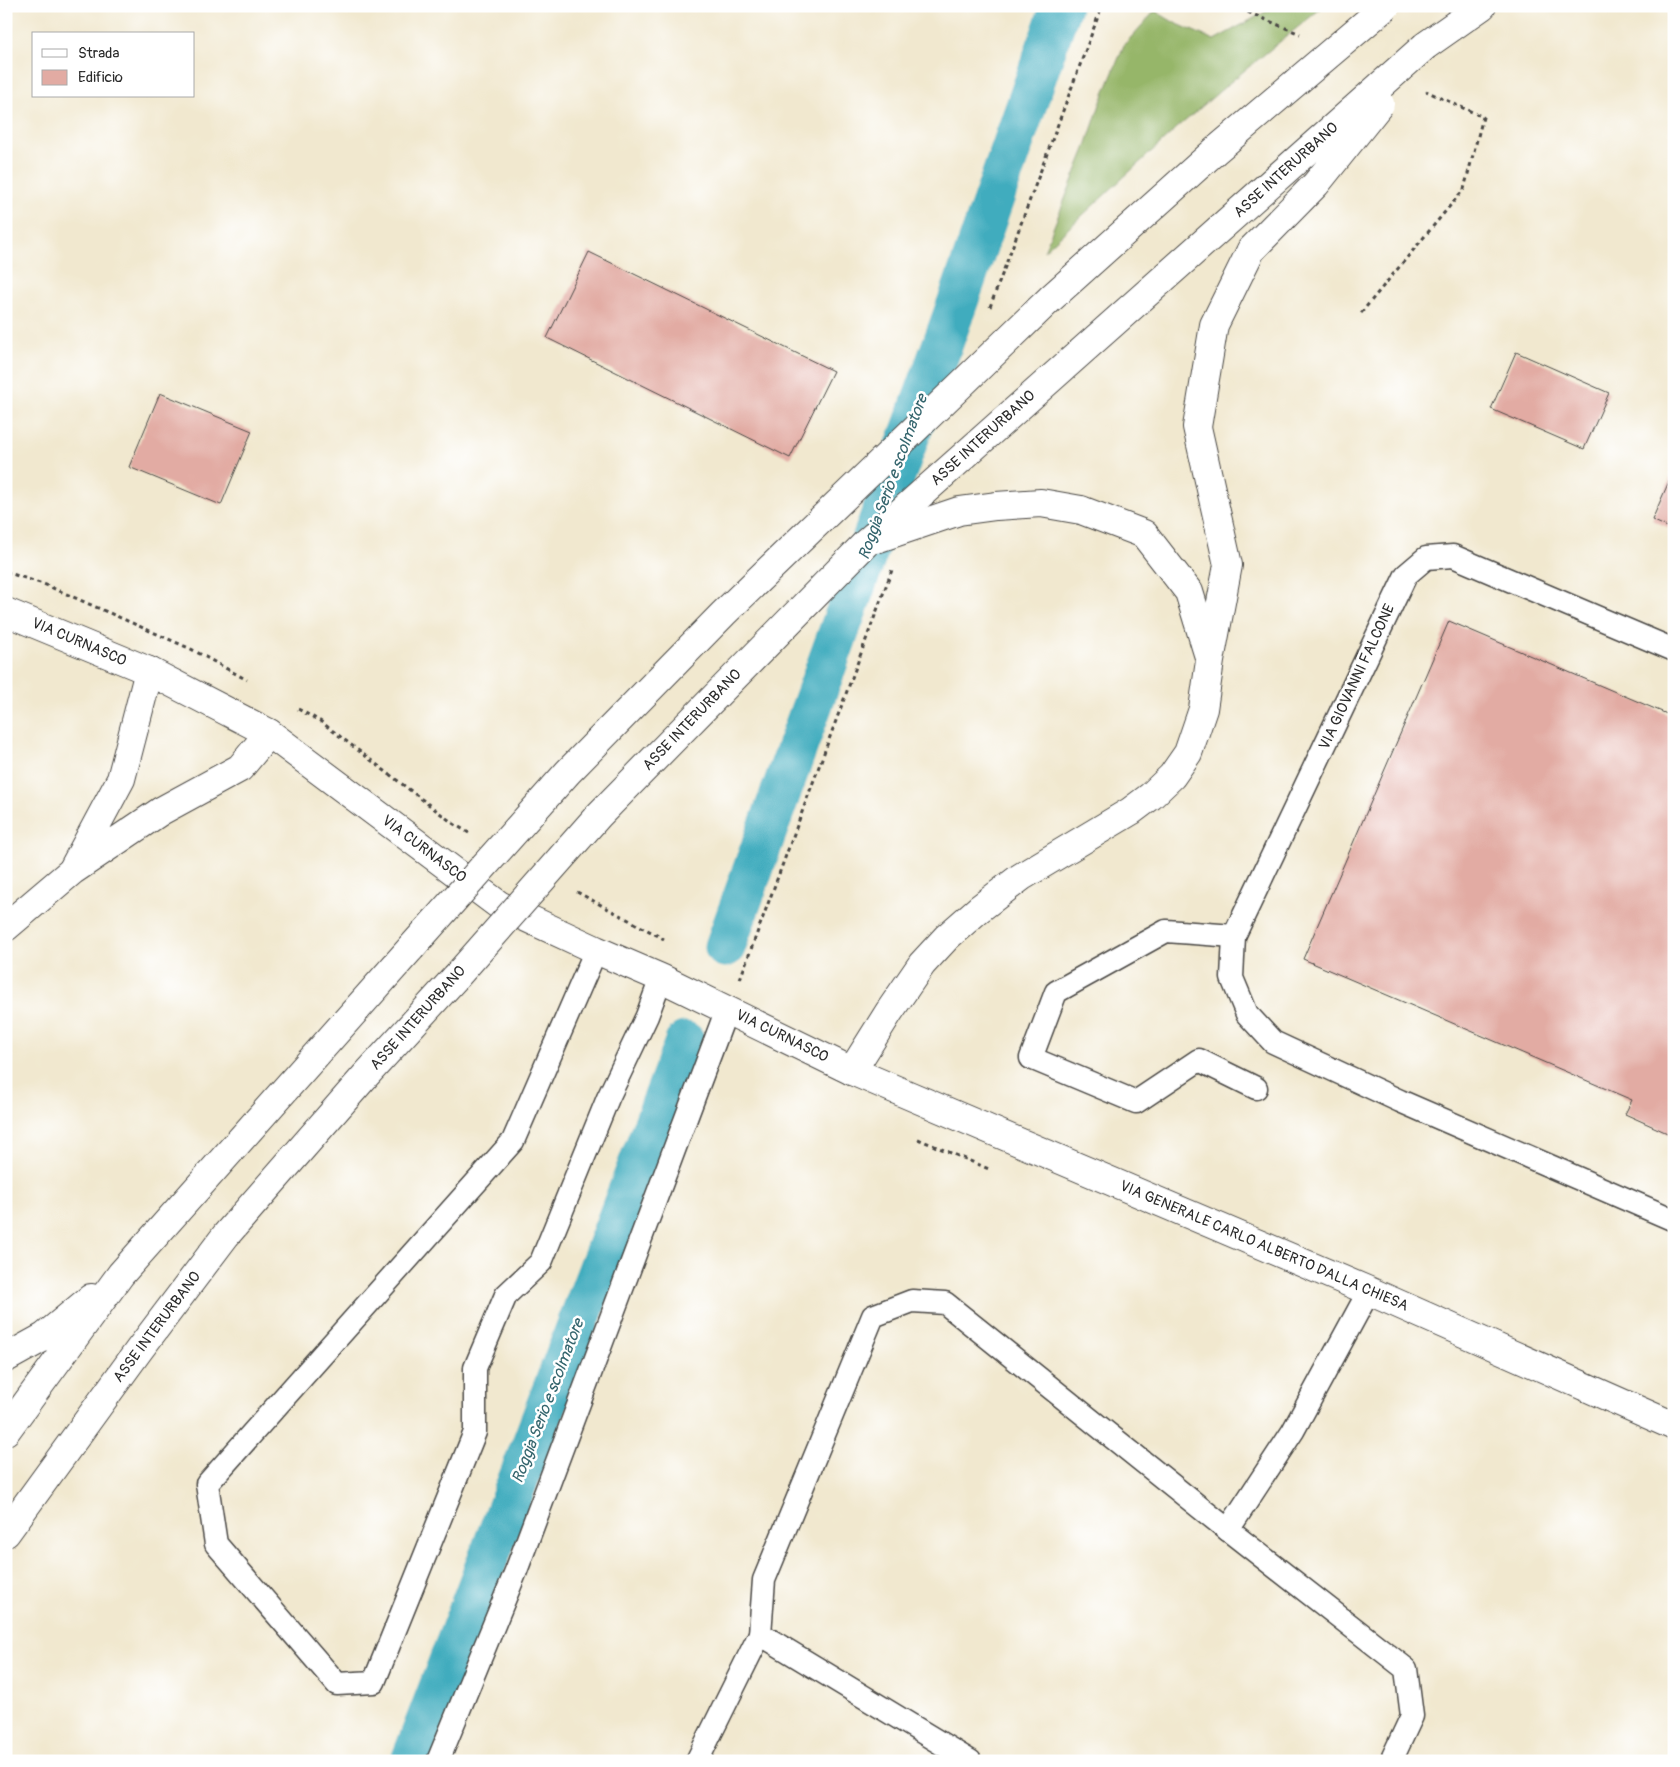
<svg xmlns="http://www.w3.org/2000/svg" width="1680" height="1767" viewBox="0 0 1680 1767" font-family="Pangolin,sans-serif">
	<rect width="100%" height="100%" fill="#fff"/>
	<filter id="ink" filterUnits="userSpaceOnUse"><feTurbulence type="fractalNoise" baseFrequency=".02" numOctaves="2"/><feDisplacementMap in="SourceGraphic" scale="10" xChannelSelector="R" yChannelSelector="G"/><feConvolveMatrix kernelMatrix="1 2 1 2 8 2 1 2 1" color-interpolation-filters="sRGB"/></filter>
	<filter id="wash" filterUnits="userSpaceOnUse"><feTurbulence type="fractalNoise" baseFrequency=".0096" numOctaves="4" result="noise"/><feDisplacementMap in="SourceGraphic" scale="20" xChannelSelector="R" yChannelSelector="G"/><feGaussianBlur stdDeviation="1.12" result="paint"/><feColorMatrix in="noise" values="0 0 0 0 0 0 0 0 0 0 0 0 0 0 0 0 0 1.4 0 .05"/><feComposite in="paint" operator="in"/></filter>
	<g filter="url(#wash)">
		<rect width="100%" height="100%" fill="#f1e8cf"/>
		<path fill="#96b669" stroke="#60704a" d="M1276,6H1324L1234,79L1177,128L1044,251L1085,149L1100,104L1124,45L1155,11L1175,23L1214,40Z"/>
		<g fill="none" stroke-linecap="round" stroke-linejoin="round">
			<g stroke="#40acbe" stroke-width="41">
				<path d="M725,947L956,307L1061,6"/>
				<path d="M411,1761L685,1042"/>
			</g>
		</g>
		<g id="blocks">
			<g fill="#e2aba3">
				<path d="M589,252L833,371L790,458L547,338Z"/>
				<path d="M1516,352L1609,393L1584,449L1491,409Z"/>
				<path d="M160,393L252,431L221,505L129,467Z"/>
				<path d="M1674,470V530L1652,520Z"/>
				<path d="M1449,621L1674,717V1136L1625,1114L1632,1100L1303,959Z"/>
			</g>
		</g>
	</g>
	<g filter="url(#ink)">
		<use href="#blocks" fill-opacity="0" stroke="#494744" stroke-width="1"/>
		<g fill="none" stroke-linecap="round" stroke-linejoin="round">
			<defs>
				<g id="service">
					<path d="M1674,650L1453,556L1426,558L1406,575L1234,936L1232,978L1247,1014L1273,1042L1400,1101L1674,1220"/>
					<path d="M1234,936L1166,931L1056,992L1031,1058L1136,1102L1199,1060L1256,1088"/>
					<path d="M596,950L513,1141L207,1484L216,1544L337,1684L374,1682L475,1432V1368L506,1295L541,1262L608,1098L647,1016L661,978"/>
					<path d="M1228,1530L1293,1431L1369,1291"/>
					<path d="M438,1761L516,1571L727,1009"/>
					<path d="M697,1761L760,1634"/>
					<path d="M970,1761L760,1634L764,1580L873,1316L912,1301L945,1303L1228,1530L1406,1669L1412,1716L1391,1761"/>
				</g>
				<path id="tertiary" d="M6,612L149,671L269,733L499,905L596,950L661,978L852,1071L1369,1291L1674,1426"/>
				<g id="trunk">
					<path d="M1425,46L1482,6"/>
					<path d="M1081,510L1144,534L1189,592L1209,657"/>
					<path d="M74,867L121,779L149,671"/>
					<path d="M6,927L72,871L161,811L240,768L269,733"/>
					<path d="M852,1071L889,1012L922,964L947,937L979,909L1021,877L1131,811L1151,796L1172,776L1188,753L1203,709L1210,661L1228,565L1197,427L1214,325L1251,250"/>
					<path d="M6,1358L44,1337L91,1298"/>
					<path d="M6,1431L121,1274L411,948"/>
					<path d="M6,1533L139,1350L226,1235L366,1075L456,977"/>
				</g>
			</defs>
			<use href="#service" stroke="#494744" stroke-width="25"/>
			<use href="#tertiary" stroke="#494744" stroke-width="30"/>
			<use href="#trunk" stroke="#494744" stroke-width="30"/>
			<g stroke="#494744" stroke-width="3" stroke-dasharray="4 4" stroke-linecap="butt">
				<path d="M1233,6L1300,34"/>
				<path d="M990,307L1102,6"/>
				<path d="M1361,313L1464,189L1483,117L1426,91"/>
				<path d="M6,572L46,585L191,649L247,680"/>
				<path d="M298,709L320,721L454,824L469,833"/>
				<path d="M577,892L664,939"/>
				<path d="M740,979L892,570"/>
				<path d="M918,1139L989,1169"/>
			</g>
			<use href="#service" stroke="#fff" stroke-width="22"/>
			<use href="#tertiary" stroke="#fff" stroke-width="28"/>
			<use href="#trunk" stroke="#fff" stroke-width="28"/>
			<defs>
				<g id="trunk-bridge">
					<path d="M1251,250L1316,184L1380,104"/>
					<path d="M876,539L959,511L996,506L1041,503L1081,510"/>
					<path d="M411,948L568,772L724,613L1050,299L1215,151L1386,6"/>
					<path d="M456,977L598,816L866,543L1425,46"/>
				</g>
			</defs>
			<use href="#trunk-bridge" stroke="#494744" stroke-width="30" stroke-linecap="butt"/>
			<use href="#trunk-bridge" stroke="#fff" stroke-width="28"/>
		</g>
	</g>
	<g text-anchor="middle" dominant-baseline="central" stroke-width="5" stroke-linejoin="round" paint-order="stroke">
		<g font-size="15" fill="#2b2b2b" stroke="#fff">
			<text transform="translate(1286 170) rotate(-42)">ASSE INTERURBANO</text>
			<text transform="translate(983 438) rotate(-42)">ASSE INTERURBANO</text>
			<text transform="translate(79 642) rotate(23)">VIA CURNASCO</text>
			<text transform="translate(1357 677) rotate(-65)">VIA GIOVANNI FALCONE</text>
			<text transform="translate(692 720) rotate(-46)">ASSE INTERURBANO</text>
			<text transform="translate(424 849) rotate(37)">VIA CURNASCO</text>
			<text transform="translate(418 1018) rotate(-48)">ASSE INTERURBANO</text>
			<text transform="translate(782 1036) rotate(26)">VIA CURNASCO</text>
			<text transform="translate(1264 1246) rotate(23)">VIA GENERALE CARLO ALBERTO DALLA CHIESA</text>
			<text transform="translate(157 1327) rotate(-53)">ASSE INTERURBANO</text>
		</g>
		<g font-size="16" font-style="italic" fill="#34656d" stroke="#fff">
			<text transform="translate(893 477) rotate(-70)">Roggia Serio e scolmatore</text>
			<text transform="translate(548 1401) rotate(-69)">Roggia Serio e scolmatore</text>
		</g>
	</g>
	<rect width="1680" height="1767" fill="none" stroke="#fff" stroke-width="25"/>
	<rect x="32" y="32" width="162" height="65" fill="#ffffff" stroke="#aaaaaa"/>
	<rect x="42" y="49" width="25" height="8" fill="#ffffff" stroke="#aaaaaa"/>
	<text x="78" y="58" font-size="15" fill="#2b2b2b">Strada</text>
	<rect x="42" y="70" width="25" height="15" fill="#e2aba3" stroke="#aaaaaa"/>
	<text x="78" y="82" font-size="15" fill="#2b2b2b">Edificio</text>
</svg>
